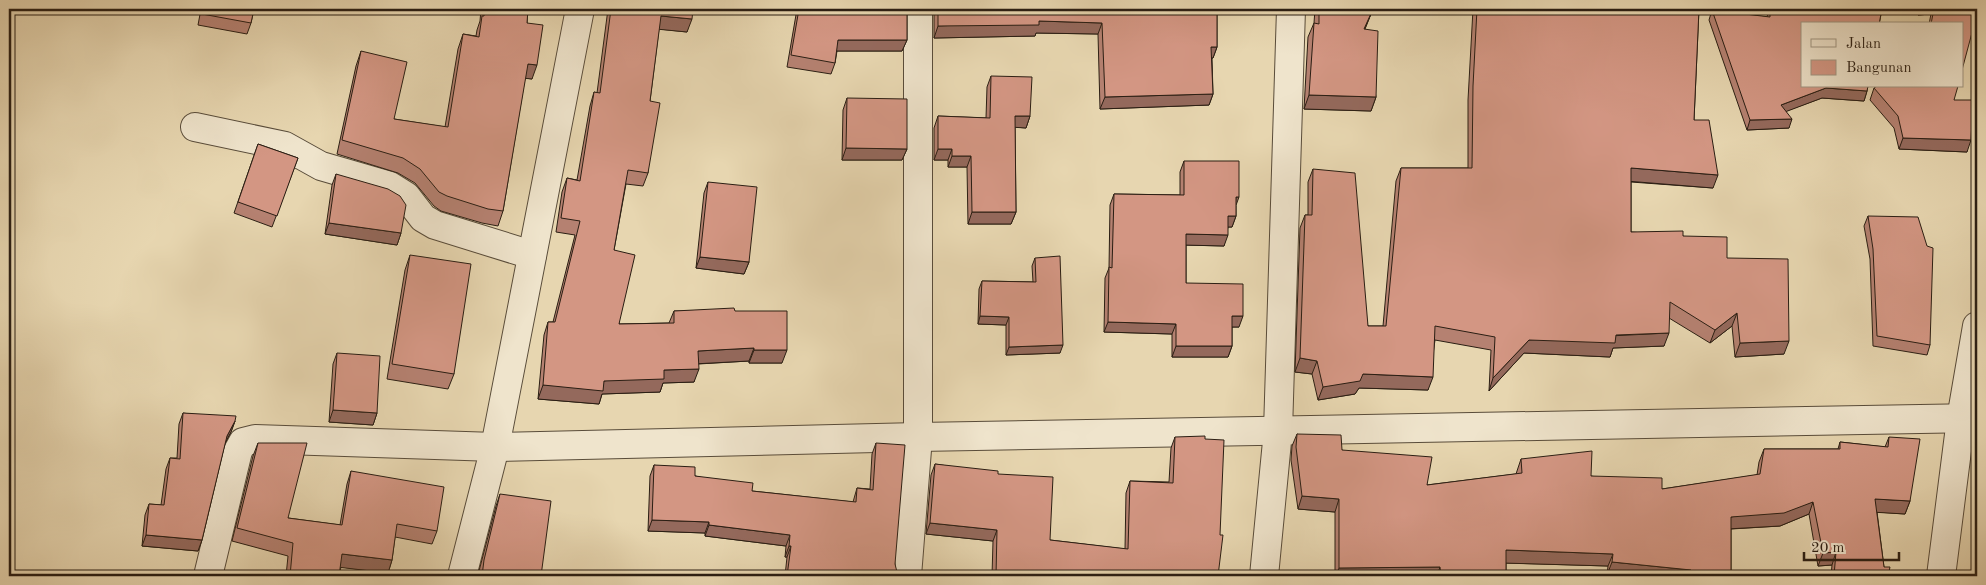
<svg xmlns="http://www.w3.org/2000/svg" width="1986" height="585" viewBox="0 0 1986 585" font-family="'Old Standard TT',serif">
	<rect width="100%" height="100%" fill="#e7d6b0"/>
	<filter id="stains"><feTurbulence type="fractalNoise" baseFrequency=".004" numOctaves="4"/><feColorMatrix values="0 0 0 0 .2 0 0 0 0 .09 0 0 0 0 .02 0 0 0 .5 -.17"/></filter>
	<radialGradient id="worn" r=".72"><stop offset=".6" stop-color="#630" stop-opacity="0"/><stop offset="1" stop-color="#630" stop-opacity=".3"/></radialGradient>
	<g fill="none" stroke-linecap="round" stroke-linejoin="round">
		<defs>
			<g id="minor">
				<path d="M195,127L285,146L321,166L390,186L406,196L423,218L435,225L532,255"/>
				<path d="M208,576L238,451L243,442L255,439L495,447L918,437L1977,418"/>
				<path d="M462,576L495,447L580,9"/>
				<path d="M907,576L918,437V9"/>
				<path d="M1264,576L1278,431L1291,9"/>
				<path d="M1941,576L1961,419L1977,326"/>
			</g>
		</defs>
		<use href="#minor" stroke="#594c3a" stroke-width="30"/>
		<use href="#minor" stroke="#efe4cc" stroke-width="28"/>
	</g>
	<g fill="#b58171" stroke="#2a1e13">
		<path d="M201,9H254L251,23L247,34L198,25Z"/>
		<path d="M481,9H528L527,23L532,79L525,78L503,211L498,226L482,223L441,211L434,206L415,183L398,173L337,154L356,66L361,51L394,119L445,127L458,49L463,34L476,36L477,30L480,21Z"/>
		<path d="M608,9H693L687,32L659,29L650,101L648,173L643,186L626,184L614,250L619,324L669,323L674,311H735L782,363H749V361L698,364L694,382L663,383L660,392L602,394L599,404L538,399L544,335L548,322H553L575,235L556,232L562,192L567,178L577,180L590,106L594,92L597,93Z"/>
		<path d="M797,9H862L872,10V9H907V40L902,51H837L835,63L831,74L787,67Z"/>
		<path d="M934,9H1217V47L1213,58H1212L1213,94L1209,105L1100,109L1098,34L1036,33L1035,36L934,38Z"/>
		<path d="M1315,9H1373L1365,29L1376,97L1371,111L1304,109L1308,37L1314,23Z"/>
		<path d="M1473,9H1699L1694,120L1713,188L1631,182V232L1683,236L1727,258L1784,354L1735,357L1732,326L1710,343L1669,318L1664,346L1613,348L1610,357L1524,353L1489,391L1491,350L1435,340L1428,390L1359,388L1355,394L1318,400L1312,374L1295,372L1300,228L1305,215H1308V182L1313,169L1368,326H1383L1396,181L1401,168H1468V100Z"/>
		<path d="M1769,9H1882L1867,91L1864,101L1822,98L1786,111L1789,128L1747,130L1709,20L1712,10L1767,17Z"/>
		<path d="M1918,9H1977L1962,24H1929L1931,14L1918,15Z"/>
		<path d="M991,76L1030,116L1026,128L1015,127L1016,212L1011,224H968L967,167H948V160H934V128L938,116L986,118L987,87Z"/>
		<path d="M1874,88L1954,100L1967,152L1899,149L1894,128L1870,100Z"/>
		<path d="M847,98L907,149L902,160H842L843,110Z"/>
		<path d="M258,144L298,158L272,227L234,213Z"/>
		<path d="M1184,161L1236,206V216L1232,227H1228L1224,246L1186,245V283L1239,327H1232V346L1228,357H1172V334L1104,332L1105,278L1109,268L1110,205L1114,194L1180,195V172Z"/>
		<path d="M336,174L401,233L397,245L325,234L332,185Z"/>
		<path d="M708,182L749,262L744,274L696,268L704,193Z"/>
		<path d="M1868,216L1930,345L1927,355L1873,346L1870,259L1864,226Z"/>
		<path d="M410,255L454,374L448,389L387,379L405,270Z"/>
		<path d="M1035,258L1060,353L1006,355V325L978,324L979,289L982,281L1033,282L1032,266Z"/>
		<path d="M337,353L377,413L373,425L329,422L333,364Z"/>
		<path d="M183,413L235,421L231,432L225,443L202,540L198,551L142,546L145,515L149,504L161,505L166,469L170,458H177L179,424Z"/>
		<path d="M1297,434L1342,450L1427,485L1516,474L1521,459L1591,476L1662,489L1757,475L1759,462L1764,449H1838L1840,442L1885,447L1889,437L1910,501L1905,514L1877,512L1884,567L1888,576H1831L1832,565L1818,566L1809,514L1780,526L1731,529V576H1619L1607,575L1608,566L1506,563V576H1335V512L1298,509L1291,460L1292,446Z"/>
		<path d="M1175,437L1218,576H992L993,541L926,534L931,475L935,464L998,474L1050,540L1125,549L1126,493L1130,481L1169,482L1171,448Z"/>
		<path d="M258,443L288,518L340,525L347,484L351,471L437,531L432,544L395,537L392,560L388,573L341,567L339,576H286L288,556L232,541L253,456Z"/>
		<path d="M876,443L895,564L896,576H785L787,557H785L786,546L705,536V533L648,531L650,476L654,465L752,491L853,502L857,488L870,489L872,454Z"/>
		<path d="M500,494L541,576H479V571L496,506Z"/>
	</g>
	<g fill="#94695c" stroke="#2a1e13">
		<path d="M1373,9L1359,43L1364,29Z"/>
		<path d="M1920,9H1933L1931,14L1918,15Z"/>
		<path d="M661,16L692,19L687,32L656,29Z"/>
		<path d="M1039,21L1102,23L1098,34L1036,33L1035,36L934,38L938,26Z"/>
		<path d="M838,40H907L902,51H834Z"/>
		<path d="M1211,47H1217L1213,58H1207Z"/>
		<path d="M528,64L537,65L532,79L522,78Z"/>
		<path d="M1826,88L1867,91L1864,101L1822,98L1777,115L1781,105Z"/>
		<path d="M1213,94L1209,105L1100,109L1105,97Z"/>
		<path d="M1309,95L1376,97L1371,111L1304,109Z"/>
		<path d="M1015,116H1030L1026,128L1010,127Z"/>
		<path d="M1792,119L1789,128L1747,130L1750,120Z"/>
		<path d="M1903,138L1971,140L1967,152L1899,149Z"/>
		<path d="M846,148L907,149L902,160H842Z"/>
		<path d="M938,149H952L948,160H934Z"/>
		<path d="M952,156H971L967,167H948Z"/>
		<path d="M1631,168L1718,175L1713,188L1626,181Z"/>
		<path d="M1236,197H1239L1235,208Z"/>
		<path d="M972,212H1016L1011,224H968Z"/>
		<path d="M1228,216H1236L1232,227H1224Z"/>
		<path d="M329,223L401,233L397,245L325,234Z"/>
		<path d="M1186,234L1228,235L1224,246L1182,245Z"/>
		<path d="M700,257L749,262L744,274L696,268Z"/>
		<path d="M1737,313L1732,326L1710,343L1715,330Z"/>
		<path d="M980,316L1009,317L1006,325L978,324Z"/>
		<path d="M1232,316H1243L1239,327H1228Z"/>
		<path d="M1108,322L1176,324L1172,334L1104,332Z"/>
		<path d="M1669,333L1664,346L1613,348L1610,357L1524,353L1489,391L1493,378L1529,340Z"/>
		<path d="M1789,341L1784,354L1735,357L1740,343Z"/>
		<path d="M1063,345L1060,353L1006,355L1009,347Z"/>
		<path d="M1176,346H1232L1228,357H1172Z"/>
		<path d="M754,348L749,361L693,364L698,351Z"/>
		<path d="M754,350H787L782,363H749Z"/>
		<path d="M1300,358L1317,361L1312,374L1295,372Z"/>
		<path d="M699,369L694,382L663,383L660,392L602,394L599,404L538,399L543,385L604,381L664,370Z"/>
		<path d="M1363,374L1433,377L1428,390L1359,388L1355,394L1318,400L1323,387Z"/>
		<path d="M333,410L377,413L373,425L329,422Z"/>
		<path d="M235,421L231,432L223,447L227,436Z"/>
		<path d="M1302,496L1339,499L1335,512L1298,509Z"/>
		<path d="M1875,499L1910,501L1905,514L1871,512Z"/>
		<path d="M1813,502L1809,514L1780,526L1727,529L1731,517Z"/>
		<path d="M652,520L709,522L705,533L648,531Z"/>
		<path d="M930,523L997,530L993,541L926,534Z"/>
		<path d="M709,525L790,535L786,546L705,536Z"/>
		<path d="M146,535L202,540L198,551L142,546Z"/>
		<path d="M789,546H791L787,557H785Z"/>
		<path d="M1506,550L1613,554L1608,566L1502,563Z"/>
		<path d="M1836,552L1832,565L1818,566L1823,553Z"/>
		<path d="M342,554L392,560L388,573L337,567Z"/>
		<path d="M1612,562L1691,570L1688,576H1619L1607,575Z"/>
		<path d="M1440,567L1437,576H1336L1339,568Z"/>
	</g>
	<g fill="#d39683" stroke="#2a1e13">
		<path d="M203,9H254L251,23L202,14Z"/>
		<path d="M485,9H528L527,23L543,25L537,65L528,64L503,211L488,209L447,196L439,192L420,169L403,158L342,140L361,51L407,62L394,119L448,127L463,34L479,37L482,16H484Z"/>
		<path d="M611,9H693L692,19L661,16L650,101L660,103L648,173L628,170L614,250L635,255L619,324L674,323V311L734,308L735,311H787V350H754V348L698,351L699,369L664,370V379L604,381L603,391L543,385L548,322H555L580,221L561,218L567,178L580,181L594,92L600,93Z"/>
		<path d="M799,9H862L876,11V9H907V40H838L835,63L791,55Z"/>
		<path d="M938,9H1217V47H1211L1213,94L1105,97L1102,23L1039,21V25L938,26Z"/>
		<path d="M1319,9H1373L1364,29L1378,31L1376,97L1309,95L1314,23L1319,24Z"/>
		<path d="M1477,9H1699L1694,120H1709L1718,175L1631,168V232L1683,231V236L1727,237V258L1788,259L1789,341L1740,343L1737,313L1715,330L1670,302L1669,333L1616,335L1615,343L1529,340L1493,378L1495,337L1435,326L1433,377L1363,374L1360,381L1323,387L1317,361L1300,358L1305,215H1312L1313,169L1355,173L1368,326H1386L1401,168H1472L1473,86Z"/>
		<path d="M1770,9H1882L1879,24H1802V86H1868L1867,91L1826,88L1781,105L1792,119L1750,120L1712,10L1770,17Z"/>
		<path d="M1934,9H1977V14L1962,70V24H1931Z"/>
		<path d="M991,76L1032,77L1030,116H1015L1016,212H972L971,156H952V149H938V116L990,118Z"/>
		<path d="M1877,86H1958L1954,100H1973L1971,140L1903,138L1898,116L1874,88Z"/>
		<path d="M847,98L907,99V149L846,148Z"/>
		<path d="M258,144L298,158L277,216L238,202Z"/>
		<path d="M1184,161H1239V197H1236V216H1228V235L1186,234V283L1243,284V316H1232V346H1176V324L1108,322L1109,267L1112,268L1114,194L1184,195Z"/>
		<path d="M336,174L388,189L400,196L406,205L401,233L329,223Z"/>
		<path d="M708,182L757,187L749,262L700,257Z"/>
		<path d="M1868,216L1918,217L1927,246L1933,248L1930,345L1877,336L1873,249Z"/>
		<path d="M410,255L471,264L454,374L392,364Z"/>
		<path d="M1060,256L1063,345L1009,347V317L980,316L982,281L1036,282L1035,258Z"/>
		<path d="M337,353L380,356L377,413L333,410Z"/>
		<path d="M183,413L236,416L235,421L227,436L202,540L146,535L149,504L164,505L170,458L180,459Z"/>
		<path d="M1297,434L1341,435L1342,450L1432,457L1427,485L1522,473L1521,459L1592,451L1591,476L1662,478V489L1760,474L1764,449H1840V442L1888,447L1889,437L1920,439L1910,501L1875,499L1884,567H1890L1888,576H1834L1836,552L1823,553L1813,502L1784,513L1731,517V576H1690L1691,570L1612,562L1613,554L1506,550V576H1441L1440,567L1339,568V499L1302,496L1296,447Z"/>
		<path d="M1205,436V439L1224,440L1220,535H1223L1218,576H996L997,530L930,523L935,464L998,471V474L1053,477L1050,540L1128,549L1130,481L1173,483L1175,437Z"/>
		<path d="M258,443H307L288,518L342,525L351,471L444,487L437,531L397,524L392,560L342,554L339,576H290L293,543L237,528Z"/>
		<path d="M876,443L905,445L895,564L897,572H895V576H787L791,546H789L790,535L709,525V522L652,520L654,465L695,467V476L753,483L752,491L856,502L857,488L873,490Z"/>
		<path d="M500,494L551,501L541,576H482L484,560Z"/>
	</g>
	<rect width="1986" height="585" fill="none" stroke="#e7d6b0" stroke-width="30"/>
	<rect x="10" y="10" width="1966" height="565" fill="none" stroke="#2a1e13" stroke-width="2.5"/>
	<rect x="15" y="15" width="1956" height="555" fill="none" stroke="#2a1e13"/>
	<rect x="1801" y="22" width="162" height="65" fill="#efe4cc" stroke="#a09582"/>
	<rect x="1811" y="39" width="25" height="8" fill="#efe4cc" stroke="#a09582"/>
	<text x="1846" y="48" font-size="15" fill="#2a1e13">Jalan</text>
	<rect x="1811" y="60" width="25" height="15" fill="#d39683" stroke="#a09582"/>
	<text x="1846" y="72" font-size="15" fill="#2a1e13">Bangunan</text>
	<path d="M1804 552v8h95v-8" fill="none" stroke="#2a1e13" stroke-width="2.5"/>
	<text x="1811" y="552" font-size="15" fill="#2a1e13" stroke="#efe4cc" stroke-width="4" paint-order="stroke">20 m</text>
	<rect width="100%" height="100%" filter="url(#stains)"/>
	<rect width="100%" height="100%" fill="url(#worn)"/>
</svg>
